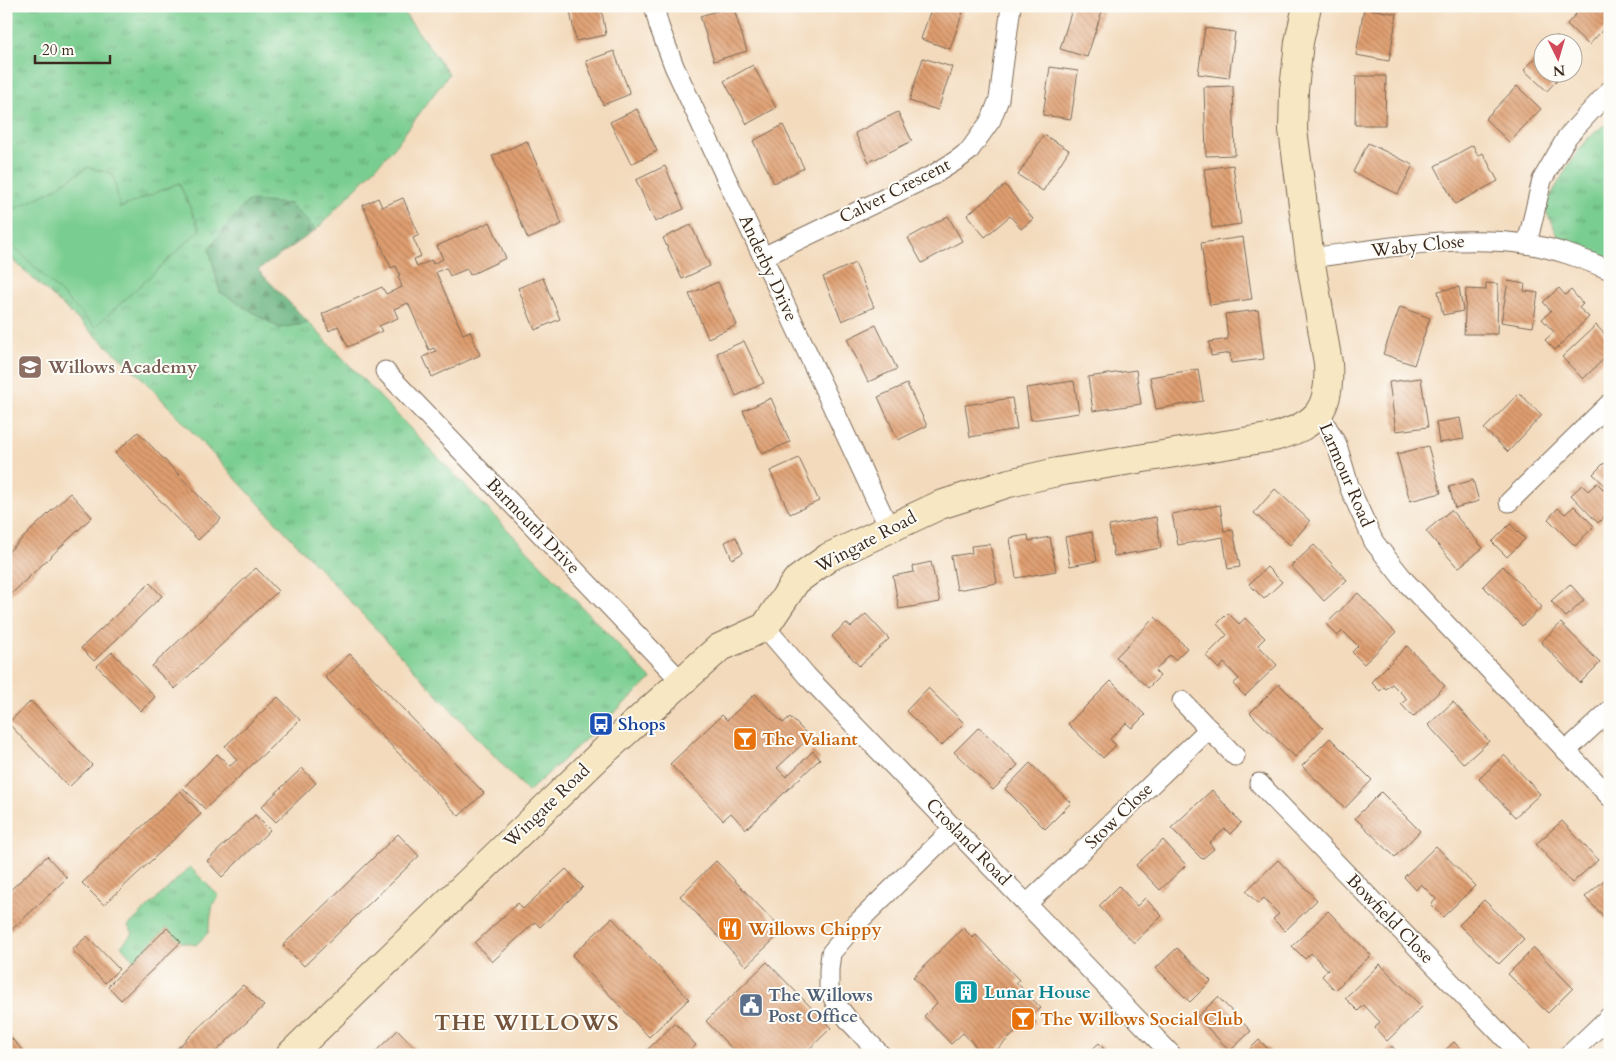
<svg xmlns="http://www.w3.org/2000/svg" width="1616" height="1061" viewBox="0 0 1616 1061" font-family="Cardo,serif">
	<defs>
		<pattern id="grass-tufts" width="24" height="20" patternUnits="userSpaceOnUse" patternTransform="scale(1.25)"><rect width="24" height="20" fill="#79cd90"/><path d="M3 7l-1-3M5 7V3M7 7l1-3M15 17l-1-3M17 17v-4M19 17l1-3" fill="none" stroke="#64a775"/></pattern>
		<pattern id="forest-firs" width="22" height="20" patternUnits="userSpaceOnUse" patternTransform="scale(1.25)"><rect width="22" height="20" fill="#62b07a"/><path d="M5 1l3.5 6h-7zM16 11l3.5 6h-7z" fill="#528f63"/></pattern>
		<pattern id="building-back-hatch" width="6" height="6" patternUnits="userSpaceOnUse" patternTransform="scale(1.25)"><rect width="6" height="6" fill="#df9e70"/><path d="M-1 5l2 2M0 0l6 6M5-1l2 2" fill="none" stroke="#b6815b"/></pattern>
	</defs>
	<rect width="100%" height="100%" fill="#fdfcf7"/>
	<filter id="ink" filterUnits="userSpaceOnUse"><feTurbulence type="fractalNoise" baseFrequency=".02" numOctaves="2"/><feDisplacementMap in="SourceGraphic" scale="10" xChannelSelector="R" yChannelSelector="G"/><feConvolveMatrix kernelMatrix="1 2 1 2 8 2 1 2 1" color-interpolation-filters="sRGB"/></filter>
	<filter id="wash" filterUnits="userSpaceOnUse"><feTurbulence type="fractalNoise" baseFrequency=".0096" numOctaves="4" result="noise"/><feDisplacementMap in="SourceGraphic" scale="20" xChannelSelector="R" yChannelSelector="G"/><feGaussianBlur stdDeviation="1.12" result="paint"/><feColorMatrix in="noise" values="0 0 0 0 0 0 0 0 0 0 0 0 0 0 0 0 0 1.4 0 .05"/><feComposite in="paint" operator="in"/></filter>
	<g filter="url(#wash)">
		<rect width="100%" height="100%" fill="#f3dabc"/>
		<g fill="url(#grass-tufts)" stroke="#5a7c57">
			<path d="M6,6H403L402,10L449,74L392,150L316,230L290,204L209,248L279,328L309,323L651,679L528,792L140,376L6,254Z"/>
			<path d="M1610,122V260L1585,248L1561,242L1544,207C1561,180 1580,137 1610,122Z"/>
			<path d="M190,867L219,896L213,904L208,933L196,945L181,942L167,928L134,960L121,946L133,933L128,926Z"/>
		</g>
		<path fill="url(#forest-firs)" stroke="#4e6d4c" d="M248,201L290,204L316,230L258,270L309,323L279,328L220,292L209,248Z"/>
		<path fill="#79cd90" stroke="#5a7c57" d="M88,167L113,174L120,208L179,183L200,230L95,327L6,238V213L50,192Z"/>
		<g id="blocks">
			<g fill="url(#building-back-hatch)">
				<path d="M569,6H601L606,35L576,41Z"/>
				<path d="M733,6L747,51L714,61L700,16Z"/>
				<path d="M932,6H965L950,49L921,39Z"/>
				<path d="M1073,6H1087L1102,11L1087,57L1060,49Z"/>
				<path d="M1218,6H1242L1240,12Z"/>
				<path d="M1583,6H1610V22L1589,45L1567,24Z"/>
				<path d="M1364,8L1397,14L1389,61L1356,55Z"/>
				<path d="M1205,28L1235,32L1229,78L1198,74Z"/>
				<path d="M1556,36L1563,42H1549Z"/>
				<path d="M1544,49V72H1564L1547,91L1524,70Z"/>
				<path d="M614,51L630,94L603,105L586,61Z"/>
				<path d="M1574,52L1578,56L1574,62Z"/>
				<path d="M923,58L952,67L938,110L909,101Z"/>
				<path d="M753,65L776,108L747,124L724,81Z"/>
				<path d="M1050,67L1078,71L1071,119L1043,115Z"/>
				<path d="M1356,76H1386L1385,125H1355Z"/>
				<path d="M1233,86L1235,155L1206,156L1204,87Z"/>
				<path d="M1517,86L1541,109L1509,142L1485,119Z"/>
				<path d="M637,109L657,151L631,164L610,122Z"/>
				<path d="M898,112L912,141L869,162L855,133Z"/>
				<path d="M783,125L804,168L774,183L753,141Z"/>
				<path d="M1044,135L1069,150L1043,191L1018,175Z"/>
				<path d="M527,141L562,224L528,239L492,156Z"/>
				<path d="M1368,143L1413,165L1398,194L1353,172Z"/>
				<path d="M1473,145L1478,156L1483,153L1498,181L1455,204L1435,166Z"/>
				<path d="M1233,165L1241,224L1212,228L1204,169Z"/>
				<path d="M665,166L684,209L655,222L636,180Z"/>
				<path d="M1005,185L1033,219L1021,229L1010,216L985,237L967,215Z"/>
				<path d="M378,198L382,207L403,198L419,235L413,238L421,256L414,259L417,267L431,260L433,264L443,259L437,246L490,222L506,258L470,275L467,269L450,276L446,268L436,272L463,334L470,331L480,355L432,377L423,357L436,351L434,348L429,350L408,303L394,309L398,318L379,326L382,331L348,347L338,326L329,331L322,314L382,287L386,294L402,287L398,276L400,275L396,266L391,268L363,205Z"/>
				<path d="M948,216L962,241L922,263L908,238Z"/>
				<path d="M691,225L710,266L682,279L663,238Z"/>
				<path d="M1243,237L1252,299L1210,305L1201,243Z"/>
				<path d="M855,263L874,307L842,321L823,277Z"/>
				<path d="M543,278L560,319L535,330L518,288Z"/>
				<path d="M1508,281L1525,284L1524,291L1538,293L1533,327L1501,322Z"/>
				<path d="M718,282L737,325L708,338L689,294Z"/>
				<path d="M1486,283L1498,284L1497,334H1464L1466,289L1486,290Z"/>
				<path d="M1459,287L1463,311L1443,315L1438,291Z"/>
				<path d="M1559,288L1565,295L1571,290L1583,304L1579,308L1589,317L1555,350L1545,340L1554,332L1542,319L1551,311L1543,302Z"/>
				<path d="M1400,307L1430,318L1414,365L1383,354Z"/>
				<path d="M1258,310L1264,359L1231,363L1230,353L1211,356L1209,342L1228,339L1225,314Z"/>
				<path d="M876,325L897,369L868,382L847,339Z"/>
				<path d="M1596,325L1610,340V353L1583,379L1562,357Z"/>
				<path d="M744,341L764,383L736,396L717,353Z"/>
				<path d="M1198,369L1203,401L1156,409L1150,377Z"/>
				<path d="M1136,370L1141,404L1093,411L1088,377Z"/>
				<path d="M1421,378L1428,427L1396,431L1389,382Z"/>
				<path d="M1074,381L1079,413L1031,420L1026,388Z"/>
				<path d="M907,384L927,426L898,440L878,397Z"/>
				<path d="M1519,393L1542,415L1508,452L1484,429Z"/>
				<path d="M771,398L790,442L762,454L743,411Z"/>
				<path d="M1012,398L1017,429L970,437L965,405Z"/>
				<path d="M1460,418L1464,439L1439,443L1436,422Z"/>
				<path d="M138,432L221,519L198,540L115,453Z"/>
				<path d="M1428,446L1441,493L1410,501L1397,454Z"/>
				<path d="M799,458L819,501L790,514L770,471Z"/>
				<path d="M1604,463L1610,468V490L1593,474Z"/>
				<path d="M1473,480L1479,501L1455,508L1449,487Z"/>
				<path d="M1597,483L1610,496V511L1598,523L1571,495L1582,485L1588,491Z"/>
				<path d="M1275,489L1310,521L1290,545L1254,513Z"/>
				<path d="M70,493L92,517L6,599V554Z"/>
				<path d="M1220,505L1224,531L1233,530L1240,567L1228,569L1223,537L1178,545L1172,514Z"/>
				<path d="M1574,506L1594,526L1575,546L1548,519L1558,508L1565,514Z"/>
				<path d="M1451,510L1483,548L1458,568L1426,531Z"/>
				<path d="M1156,517L1161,548L1114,556L1109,526Z"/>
				<path d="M1510,524L1525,539L1507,557L1492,542Z"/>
				<path d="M1092,532L1097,561L1070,566L1065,537Z"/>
				<path d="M1028,535L1029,541L1050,537L1056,571L1016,578L1010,538Z"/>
				<path d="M736,537L743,553L732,559L725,542Z"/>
				<path d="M990,544L997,583L957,590L951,556L972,553L971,546Z"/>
				<path d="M1314,545L1347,580L1324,601L1291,566Z"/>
				<path d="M931,562L940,602L899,609L893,576L914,572L913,566Z"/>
				<path d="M1503,566L1542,607L1522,626L1483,586Z"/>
				<path d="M1267,567L1282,582L1264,599L1249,584Z"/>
				<path d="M256,568L278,591L175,689L152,666Z"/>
				<path d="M150,583L162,596L94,661L81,648Z"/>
				<path d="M1570,584L1584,600L1566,617L1551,601Z"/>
				<path d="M1358,593L1396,633L1364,664L1352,652L1358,646L1343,631L1337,636L1326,624Z"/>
				<path d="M1228,613L1239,624L1245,618L1265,638L1258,645L1277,665L1245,696L1233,684L1239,679L1224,663L1219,669L1206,656L1227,635L1217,624Z"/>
				<path d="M866,614L889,639L859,666L832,636L846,623L851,627Z"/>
				<path d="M1155,617L1187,648L1175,660L1170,655L1155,671L1160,676L1148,688L1116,657Z"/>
				<path d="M1561,623L1600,663L1580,683L1541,642Z"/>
				<path d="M1407,646L1445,686L1413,717L1401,704L1407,699L1392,684L1386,689L1384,687L1380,691L1371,682Z"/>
				<path d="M112,652L155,697L141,711L97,666Z"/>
				<path d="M350,654L484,793L459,816L325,677Z"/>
				<path d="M1111,681L1145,715L1132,728L1126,723L1110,739L1116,745L1103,758L1068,724Z"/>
				<path d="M1279,684L1323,728L1295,757L1250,713Z"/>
				<path d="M928,688L964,723L941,746L906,711Z"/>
				<path d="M755,694L783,723L790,717L810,737L777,768L786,777L813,751L820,759L746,829L731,813L723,820L670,764L722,715L727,720Z"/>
				<path d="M278,697L300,720L205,809L183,788L217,754L230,766L237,760L225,746Z"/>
				<path d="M31,701L92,765L69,787L8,723Z"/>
				<path d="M1453,702L1489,741L1464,764L1428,725Z"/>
				<path d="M979,727L1018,765L993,790L954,752Z"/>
				<path d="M1330,738L1372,780L1345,808L1302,766Z"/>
				<path d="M1504,755L1540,794L1515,817L1479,779Z"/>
				<path d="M1030,763L1071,803L1045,829L1005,789Z"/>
				<path d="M302,768L316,783L276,822L261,807Z"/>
				<path d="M1212,790L1241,823L1230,834L1225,829L1209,843L1214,849L1202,859L1171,828Z"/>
				<path d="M180,791L201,814L104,905L82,883Z"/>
				<path d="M1381,792L1420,831L1395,857L1355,818Z"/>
				<path d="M255,815L270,830L222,877L207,861Z"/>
				<path d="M1562,821L1598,860L1572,883L1536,844Z"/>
				<path d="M398,834L419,856L304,966L283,945Z"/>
				<path d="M1163,840L1186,865L1160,890L1136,865Z"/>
				<path d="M1436,846L1475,886L1443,917L1431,905L1436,899L1421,884L1416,890L1404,877Z"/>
				<path d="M47,856L67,878L6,935V894Z"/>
				<path d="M1278,860L1317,900L1285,931L1273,919L1279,914L1271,906L1264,898L1258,904L1246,891Z"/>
				<path d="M716,861L783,931L746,966L680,896Z"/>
				<path d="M566,869L583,887L540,927L535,922L492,962L475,943L518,903L523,909Z"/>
				<path d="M1610,875V923L1585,897Z"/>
				<path d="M1119,886L1137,906L1145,898L1162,916L1134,943L1099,906Z"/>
				<path d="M1484,900L1524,939L1499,964L1459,925Z"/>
				<path d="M1328,911L1371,955L1335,990L1322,976L1328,970L1311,953L1305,959L1292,946Z"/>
				<path d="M612,918L689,999L649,1037L572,955Z"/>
				<path d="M167,928L181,942L121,1000L108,986Z"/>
				<path d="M963,928L973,938L976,935L1019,980L1016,982L1041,1008L1031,1017L1036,1022L1026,1031L1022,1026L991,1055H984L963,1033L951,1044L924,1016L937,1003L913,977Z"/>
				<path d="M87,936L119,969L105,983L72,950Z"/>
				<path d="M1177,948L1211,981L1190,1002L1156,968Z"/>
				<path d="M1534,948L1573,988L1548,1013L1508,974Z"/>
				<path d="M767,962L831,1028L803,1055H738L706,1021Z"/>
				<path d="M1380,964L1422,1007L1387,1041L1375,1028L1380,1022L1364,1005L1358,1011L1345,998Z"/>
				<path d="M243,985L264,1006L212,1055H170Z"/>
				<path d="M1218,997L1251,1031L1230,1051L1197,1017Z"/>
				<path d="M675,1023L696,1045L686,1055H648L645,1052Z"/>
				<path d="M398,1030L422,1055H378L375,1052Z"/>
				<path d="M6,1033L12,1039L27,1055H6Z"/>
				<path d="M1259,1040L1274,1055H1244Z"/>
				<path d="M1454,1042L1466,1055H1440Z"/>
				<path d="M1099,1043L1109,1055H1086Z"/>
				<path d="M1392,1046L1399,1055H1383Z"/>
			</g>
		</g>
	</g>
	<g filter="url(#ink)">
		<use href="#blocks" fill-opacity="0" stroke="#7b6855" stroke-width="1"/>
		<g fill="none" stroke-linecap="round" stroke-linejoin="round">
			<defs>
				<g id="street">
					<path d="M654,6L659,26L674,66L889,528"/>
					<path d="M1527,244L1542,180L1567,137L1610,90"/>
					<path d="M763,257L933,175L957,160L969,151L991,120L999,99L1011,6"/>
					<path d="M1310,258C1381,249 1454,234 1526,244C1555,248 1583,259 1610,270"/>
					<path d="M385,371L681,681"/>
					<path d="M1319,413L1337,445L1350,489L1374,542L1405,581L1610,797"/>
					<path d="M1509,502L1610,403"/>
					<path d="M765,627L807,676L1172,1055"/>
					<path d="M1182,701L1235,756"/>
					<path d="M1566,751L1610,710"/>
					<path d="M1259,783L1521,1055"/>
					<path d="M1028,903L1209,729"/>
					<path d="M881,1055L850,1022L836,1004L829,989V970L831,953L854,926L954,828"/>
					<path d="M1569,1055L1610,1016"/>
				</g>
				<path id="secondary" d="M290,1055L601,754L719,648L765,627L796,581L829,557L940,505L1009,483L1057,472L1274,437C1318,425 1331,409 1328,363L1310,258L1293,130L1294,90L1299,42L1307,6"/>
			</defs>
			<use href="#street" stroke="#7b6855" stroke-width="21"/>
			<use href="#secondary" stroke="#7b6855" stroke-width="30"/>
			<use href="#street" stroke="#fff" stroke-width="19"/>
			<use href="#secondary" stroke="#f7e8c3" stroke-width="28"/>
		</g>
	</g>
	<defs>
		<symbol id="school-square" viewBox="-11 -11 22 22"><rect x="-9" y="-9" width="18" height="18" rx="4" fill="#8d6e63" stroke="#fdfcf7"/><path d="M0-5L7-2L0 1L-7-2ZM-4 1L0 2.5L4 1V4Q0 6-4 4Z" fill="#fff"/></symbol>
		<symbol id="bus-square" viewBox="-11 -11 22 22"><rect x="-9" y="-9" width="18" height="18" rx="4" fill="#1a4fb4" stroke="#fdfcf7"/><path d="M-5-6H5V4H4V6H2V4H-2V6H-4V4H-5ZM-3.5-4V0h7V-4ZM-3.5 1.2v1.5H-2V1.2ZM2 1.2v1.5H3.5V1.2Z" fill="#fff"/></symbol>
		<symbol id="bar-square" viewBox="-11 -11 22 22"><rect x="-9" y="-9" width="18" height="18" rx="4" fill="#e8710a" stroke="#fdfcf7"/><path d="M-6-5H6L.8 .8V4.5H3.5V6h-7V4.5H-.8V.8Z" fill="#fff"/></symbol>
		<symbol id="restaurant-square" viewBox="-11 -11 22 22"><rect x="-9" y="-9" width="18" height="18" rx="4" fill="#e8710a" stroke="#fdfcf7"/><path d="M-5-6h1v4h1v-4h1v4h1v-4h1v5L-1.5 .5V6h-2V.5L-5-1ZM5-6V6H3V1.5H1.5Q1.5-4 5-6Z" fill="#fff"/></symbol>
		<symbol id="building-square" viewBox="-11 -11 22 22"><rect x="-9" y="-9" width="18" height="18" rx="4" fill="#0f9aa8" stroke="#fdfcf7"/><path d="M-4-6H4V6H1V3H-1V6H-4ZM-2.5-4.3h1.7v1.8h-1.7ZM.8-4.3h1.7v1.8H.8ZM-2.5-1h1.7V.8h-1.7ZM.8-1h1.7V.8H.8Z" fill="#fff"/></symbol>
		<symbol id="civic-square" viewBox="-11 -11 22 22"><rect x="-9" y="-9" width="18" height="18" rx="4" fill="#5c6f8a" stroke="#fdfcf7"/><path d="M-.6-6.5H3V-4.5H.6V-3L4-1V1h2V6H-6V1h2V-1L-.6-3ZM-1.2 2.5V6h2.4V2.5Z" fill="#fff"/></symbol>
	</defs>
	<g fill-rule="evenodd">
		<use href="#school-square" x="16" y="353" width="28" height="28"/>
		<use href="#bus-square" x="587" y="710" width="28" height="28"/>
		<use href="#bar-square" x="731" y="725" width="28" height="28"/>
		<use href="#restaurant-square" x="716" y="915" width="28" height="28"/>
		<use href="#building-square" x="952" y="978" width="28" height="28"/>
		<use href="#civic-square" x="737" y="991" width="28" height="28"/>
		<use href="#bar-square" x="1009" y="1005" width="28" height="28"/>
	</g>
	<g text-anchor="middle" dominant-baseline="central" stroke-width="4" stroke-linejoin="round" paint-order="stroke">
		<g font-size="18" fill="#3b2a1e" stroke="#fdfcf7">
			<text transform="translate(895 191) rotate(-27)">Calver Crescent</text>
			<text transform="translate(1418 246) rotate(-6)">Waby Close</text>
			<text transform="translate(768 268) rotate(65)">Anderby Drive</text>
			<text transform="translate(1346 475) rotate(67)">Larmour Road</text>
			<text transform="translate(533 526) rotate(46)">Barmouth Drive</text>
			<text transform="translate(866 542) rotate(-28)">Wingate Road</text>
			<text transform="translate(547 806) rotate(-44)">Wingate Road</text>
			<text transform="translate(1119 816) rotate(-44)">Stow Close</text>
			<text transform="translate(968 842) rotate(46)">Crosland Road</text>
			<text transform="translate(1390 919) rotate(46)">Bowfield Close</text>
		</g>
		<g font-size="18" font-weight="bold" fill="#785e54" stroke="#fdfcf7" text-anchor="start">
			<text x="48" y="367">Willows Academy</text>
		</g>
		<g font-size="18" font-weight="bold" fill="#164399" stroke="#fdfcf7" text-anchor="start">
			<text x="618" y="724">Shops</text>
		</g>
		<g font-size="18" font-weight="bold" fill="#c56008" stroke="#fdfcf7" text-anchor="start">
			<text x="762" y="739">The Valiant</text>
			<text x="748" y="929">Willows Chippy</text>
			<text x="1040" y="1019">The Willows Social Club</text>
		</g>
		<g font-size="18" font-weight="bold" fill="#0d838f" stroke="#fdfcf7" text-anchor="start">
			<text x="984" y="992">Lunar House</text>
		</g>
		<g font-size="18" font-weight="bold" fill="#4e5e75" stroke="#fdfcf7" text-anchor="start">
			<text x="768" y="995">The Willows<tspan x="768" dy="21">Post Office</tspan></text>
		</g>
		<g font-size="22" font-weight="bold" letter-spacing="1" fill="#74533b" stroke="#fdfcf7">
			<text x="527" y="1023">THE WILLOWS</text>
		</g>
	</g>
	<rect width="1616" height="1061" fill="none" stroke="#fdfcf7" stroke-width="25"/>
	<g transform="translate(1558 58) rotate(175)"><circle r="24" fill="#fdfcf7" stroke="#afa8a0"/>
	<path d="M0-4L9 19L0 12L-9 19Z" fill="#d1495b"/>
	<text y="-8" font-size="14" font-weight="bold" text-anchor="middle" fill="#3b2a1e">N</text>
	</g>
	<path d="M35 55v8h75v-8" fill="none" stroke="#3b2a1e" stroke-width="2.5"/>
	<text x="42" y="55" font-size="15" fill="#3b2a1e" stroke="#fdfcf7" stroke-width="4" paint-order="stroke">20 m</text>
</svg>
